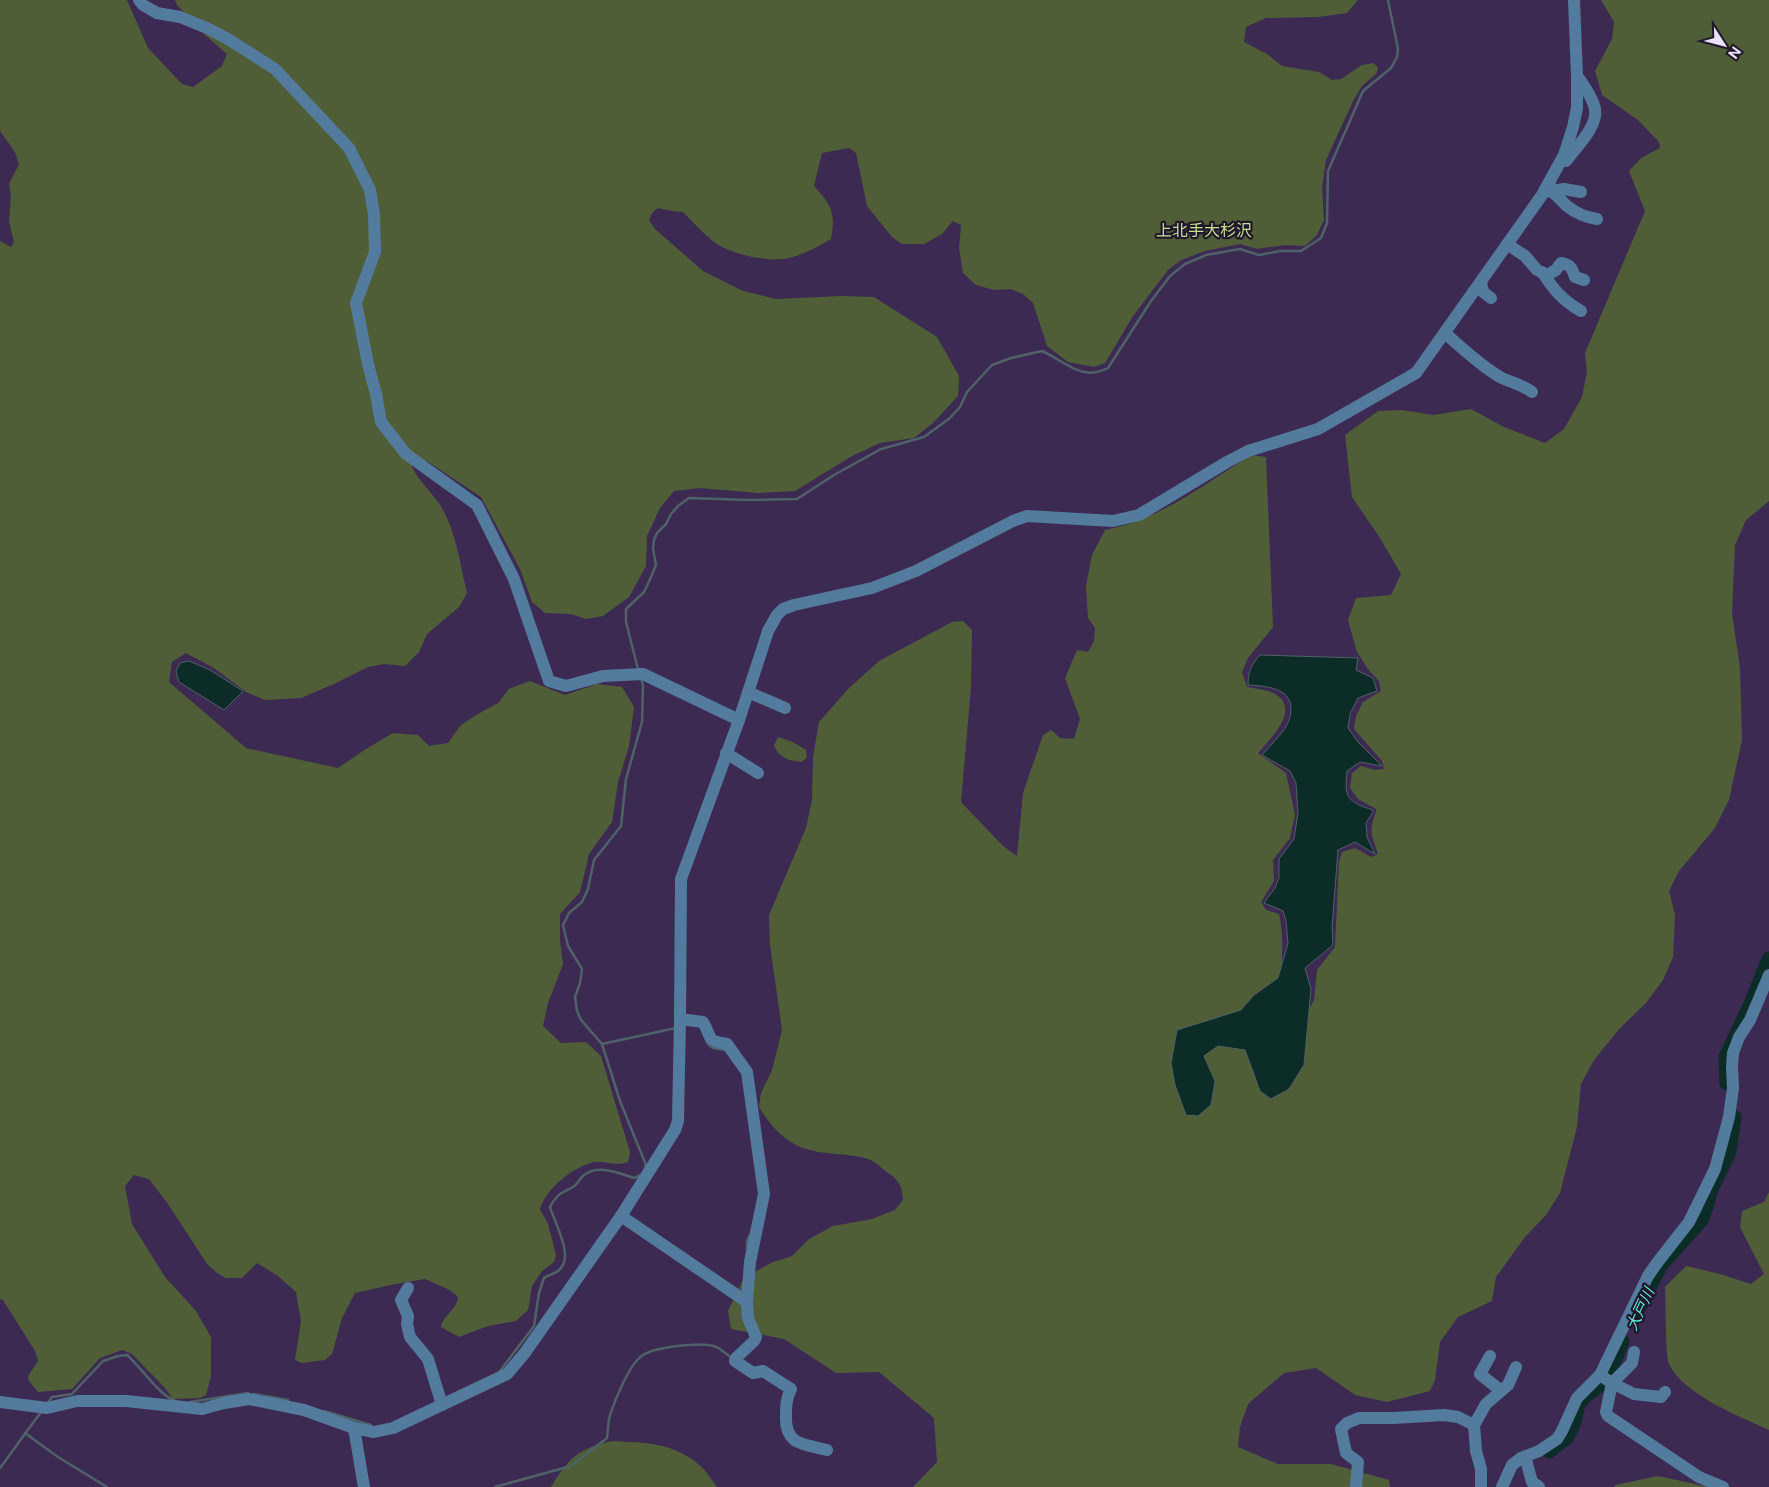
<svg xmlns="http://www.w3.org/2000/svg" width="1769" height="1487" viewBox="0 0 1769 1487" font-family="'Public Sans','Noto Sans JP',sans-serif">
	<rect width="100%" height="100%" fill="#3d2a53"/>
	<g fill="#505e37">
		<path d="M0,0H127L148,48L182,84L193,87L222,66L227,54L205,35L177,5L175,0H1358L1347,13L1318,17L1266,18L1246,27L1244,42L1267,54L1282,66L1319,72L1332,80L1341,79L1362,65L1374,63L1378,68L1376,74L1362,86L1353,101L1326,160L1322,188L1324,220L1317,235L1305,246L1285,245L1257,249L1240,244L1205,251L1181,260L1168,270L1133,316L1105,363L1094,367L1068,362L1047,346L1033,303L1023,294L1011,289L994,290L976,285L963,273L959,248L961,225L953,221L942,234L924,244H902L892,237L867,206L856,153L849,148L822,153L814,186C831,204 836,213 831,239C818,247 804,254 789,258C768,263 731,254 714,242C703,233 693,222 683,212L673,211L658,208L652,213L649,220L655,229L703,271L743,291L776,299L841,296L874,297L937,337L959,376L958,396L933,423L914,438L880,443L852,456L795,491L758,493L700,488L674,491L660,508L647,536L646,566L629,597L603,616L586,619L571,614L545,613L532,602L520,569L481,497L427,461L411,464C417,480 431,491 440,505C456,530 460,564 467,593L459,607L427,634L419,652L405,666L384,664L368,667L334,684L301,698L265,700L246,692L214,668L186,653L172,662L169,682L246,748L338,768L366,749L393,733L418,735L429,746L448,743L460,726L476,715L498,703L509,689L530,681L565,695L597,684L622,687L634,707L629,746L618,782L612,822L589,854L580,892L560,914V941L563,964L548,1003L543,1026L561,1043L586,1042L601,1056L630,1152L628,1162C614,1167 606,1160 594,1162C572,1167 546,1189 540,1209L548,1224L556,1255L554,1262L542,1271L532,1286L528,1310L516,1321L488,1326L459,1337L441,1327C443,1315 457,1310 458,1297L450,1290L425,1279L395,1284L355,1293L342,1318L332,1354L325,1360L302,1363L295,1360L301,1321L296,1292L278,1276L257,1263L242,1278H226L217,1273L207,1264L168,1204L149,1179L134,1175L125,1186L132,1224L165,1277L196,1311L211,1337V1376L206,1395L200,1398L173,1399L165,1388L132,1354L122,1350L100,1358L72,1389L38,1392L29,1381L28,1376L38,1361L35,1351L3,1300L0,1299V241L11,247L14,242L9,222L11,196L9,184L19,164L15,152L0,131Z"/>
		<path d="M1601,0H1769V501L1746,520L1735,545L1732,613L1740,668L1742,740L1729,800L1715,828L1679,871L1669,891L1675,915L1674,938L1673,957L1663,980L1646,1003L1620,1028L1594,1060L1581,1084L1577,1127L1560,1193L1546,1215L1525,1237L1496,1277L1492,1301L1458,1317L1440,1342L1435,1380L1430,1391L1387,1402L1355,1395L1316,1368L1284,1373L1248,1404L1240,1427L1238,1447L1278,1464H1331L1389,1480L1390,1487H913L937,1462L934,1418L879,1372L836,1373L784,1339L731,1329L728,1311L744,1278L771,1263L792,1256L809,1239L833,1226L872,1219L895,1210L903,1200C902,1186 899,1180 887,1172C881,1168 875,1161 868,1159C845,1152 818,1156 796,1145C780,1137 768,1122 759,1107L761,1093L772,1070L782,1030L770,945L769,915L806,828L812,800L813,757L819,722L848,689L879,661L952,622L963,621L972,630L971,687L961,802L1003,846L1017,856L1023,793L1043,735L1051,730L1060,738L1074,739L1080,719L1065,678L1077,650L1088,652L1094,641L1095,628L1088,618L1086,586L1092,555L1105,530C1159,520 1205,484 1251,455L1266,457L1273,627L1248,658L1242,672L1247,687C1256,689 1271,690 1278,696C1299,712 1269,740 1258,753L1286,773L1295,815L1290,838L1273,860L1274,881L1261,902L1266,910L1279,914C1286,945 1280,978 1278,1010L1300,1027L1314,1000L1317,970L1335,947L1339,862L1342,852L1355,848L1371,857L1378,854C1375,844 1370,835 1372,825C1373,819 1376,815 1376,809L1358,799L1350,788L1352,773L1361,766L1375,770L1384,769L1382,761L1354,729L1356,716L1363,702L1381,691L1379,681L1368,669L1357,652L1348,620L1356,598L1391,595L1401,574L1380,538L1352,497L1345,435L1378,411L1402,410L1433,415L1471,409L1504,427L1545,443L1564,429L1582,397L1587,372L1585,353L1645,211L1629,171L1641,158L1660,148L1659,142L1638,120L1602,95L1595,71L1612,39L1614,22Z"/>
		<path d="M778,737L793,742L806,750L807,757L802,762C790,761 779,758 774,746Z"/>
		<path d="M1769,1192V1430C1739,1416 1684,1395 1669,1364C1665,1356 1666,1300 1665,1287L1686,1266L1720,1274L1751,1284L1764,1274L1740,1227L1742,1211L1764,1202Z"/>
		<path d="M613,1441C646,1443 670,1442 697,1463C705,1469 711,1479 717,1487H551C569,1458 578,1448 613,1441Z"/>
		<path d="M1658,1476L1709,1487H1614L1615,1485Z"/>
	</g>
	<g fill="#0c2c28" stroke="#4f6267">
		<path d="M1260,655L1358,658L1356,670L1373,678L1377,691L1358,698L1350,714L1348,728L1358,742L1382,766L1360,762L1347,771C1344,797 1347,802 1373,810V812L1366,823L1367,837L1375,854L1355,842L1338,850L1332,927L1333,945L1305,968L1311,989L1304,1065L1289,1089L1271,1099L1260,1091L1245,1050L1218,1046L1204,1056L1215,1081L1211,1105L1198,1116L1186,1115L1175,1085L1171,1063L1177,1030L1241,1010L1254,995L1278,978L1288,943L1286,921L1283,911L1264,903L1275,888L1279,878V859L1294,839L1298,813L1296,783L1290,771L1262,755C1269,747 1277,739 1283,731C1288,725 1291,716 1291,709C1291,687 1264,686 1248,685C1248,672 1251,665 1260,655Z"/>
		<path d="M189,661L210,670L243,691L224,710L179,682L176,671L180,663Z"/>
	</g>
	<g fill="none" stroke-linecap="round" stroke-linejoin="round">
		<g stroke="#4f6267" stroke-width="2.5">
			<path d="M638,669L626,622V609L644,592L651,577L656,565L653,549L654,540L657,533L666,524L671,514L678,506L689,498L750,500L797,499L834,475L881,449L924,437L950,418L960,407L967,392L992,365L1011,358L1042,351C1065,361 1081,382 1108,368L1151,301L1170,276L1185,264L1206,255L1240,249L1259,255L1280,251H1301L1321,238L1327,223L1328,171L1363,91L1391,68L1397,57L1398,49L1388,0"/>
			<path d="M641,677L643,686L642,722L626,779L621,826L594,860L588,889L582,902L569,913L563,925L568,946L582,969L580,983L575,997L577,1011L581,1020L602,1044L620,1101L646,1165L645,1168"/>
			<path d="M706,1040C710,1050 716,1048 725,1050"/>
			<path d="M602,1044L676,1028"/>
			<path d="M747,1250V1242L749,1236"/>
			<path d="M500,1371L534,1326L539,1293L544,1278C548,1275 554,1274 558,1271C576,1258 554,1222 550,1207C557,1194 561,1193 573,1187C578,1184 580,1178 584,1175C599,1164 618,1173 634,1178L641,1175"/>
			<path d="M254,1394L288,1400"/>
			<path d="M190,1402L248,1393"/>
			<path d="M47,1404L52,1397L72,1394L103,1361L118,1356L127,1355C140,1366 160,1396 174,1400"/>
			<path d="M324,1411L371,1425"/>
			<path d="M25,1433L58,1457L107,1487"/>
			<path d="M0,1468L41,1412"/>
			<path d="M495,1487L571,1466L607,1438C608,1431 608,1422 610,1415C615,1400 629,1364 643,1355C656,1347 699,1342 714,1346C720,1348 726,1354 731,1357L733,1355"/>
		</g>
		<g stroke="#0c2c28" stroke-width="15">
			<path d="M1727,1083L1726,1057L1751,1004L1769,959"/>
			<path d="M1635,1315L1660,1266L1701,1220L1706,1207L1711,1189L1729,1152L1734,1117"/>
			<path d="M1549,1451L1566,1438L1573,1425L1578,1405L1585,1396L1604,1382L1608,1376L1622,1341"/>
		</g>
		<g stroke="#537b9d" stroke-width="12">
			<path d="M139,0L143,5L157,13L180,17L207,28L228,39L275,69L349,148L370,190L374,215L375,252L356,303L368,364L376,394L381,422L406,454L477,505L514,579L549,681L566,686L603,676L643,674L739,720"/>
			<path d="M1566,161C1576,147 1598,127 1595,109C1593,98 1584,86 1578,77"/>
			<path d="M1550,183L1545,189C1556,192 1559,199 1567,206C1577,214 1585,217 1597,219"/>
			<path d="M1553,191L1564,189L1581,192"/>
			<path d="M1507,244L1525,256L1537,270L1547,275L1556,270L1561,263C1571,265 1572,268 1575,277L1584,280"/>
			<path d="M1542,272C1554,290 1562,300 1581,311"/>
			<path d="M1481,282L1483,292L1491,298"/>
			<path d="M1445,333C1463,349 1480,365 1500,377C1511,383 1522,384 1532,392"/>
			<path d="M748,692L785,708"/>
			<path d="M726,753L758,773"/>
			<path d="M680,1019L703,1022C713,1039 705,1040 727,1044L747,1072L764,1194L750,1262L747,1302"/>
			<path d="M621,1216L747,1302L748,1318L756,1337L754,1341L736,1358L735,1361L753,1373L763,1371L791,1389C786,1399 786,1406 786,1417C785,1445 804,1444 827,1450"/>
			<path d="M408,1288L401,1300L408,1316L407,1324L410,1337L428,1359L442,1405"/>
			<path d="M1634,1352L1632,1363L1612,1383L1634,1394L1661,1397L1665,1392"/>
			<path d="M1490,1356L1480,1374L1500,1390"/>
			<path d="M1600,1375L1612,1383L1606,1412L1608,1416L1699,1477L1723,1487"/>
			<path d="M0,1402L47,1408L77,1401H126L202,1409L224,1403L249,1399L304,1410L354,1428L374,1432L393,1428L507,1374L524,1354L621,1216L675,1130L678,1121L680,1019L681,879L739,720L768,631L777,615L783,609L794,605L872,588L916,571L1013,521L1027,516L1113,521L1139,515L1227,462L1248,451L1318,429L1416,373L1542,195L1564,155L1573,127L1577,108V76L1574,0"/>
			<path d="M354,1428L364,1487"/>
			<path d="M1521,1458L1526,1460L1532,1482L1539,1487"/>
			<path d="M1356,1487L1358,1462L1346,1453L1341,1429L1347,1423L1359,1418H1393L1444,1415L1458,1417L1474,1425"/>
			<path d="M1481,1487V1469L1476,1451L1474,1425L1486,1404L1508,1385L1516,1367"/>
			<path d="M1502,1487L1512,1465L1521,1458L1539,1451L1557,1439L1562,1431L1577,1398L1600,1375L1648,1276L1657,1263L1689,1222L1715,1169L1729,1117L1733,1088L1732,1067L1733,1053L1739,1037L1750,1020L1769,975"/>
		</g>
	</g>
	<g text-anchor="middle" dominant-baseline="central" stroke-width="4.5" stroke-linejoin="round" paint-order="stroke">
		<g font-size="15" font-style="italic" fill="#5eecdb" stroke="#20182a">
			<text transform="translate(1640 1309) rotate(-65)">大戸川</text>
		</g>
		<g font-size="16" fill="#c4de95" stroke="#20182a">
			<text x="1204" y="230">上北手大杉沢</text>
		</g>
	</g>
	<g transform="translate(1724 45) rotate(126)" stroke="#20182a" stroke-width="4" paint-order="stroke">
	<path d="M0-4L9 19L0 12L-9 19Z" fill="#eae0f9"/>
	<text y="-8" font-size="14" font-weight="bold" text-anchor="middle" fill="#eae0f9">N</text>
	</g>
</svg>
